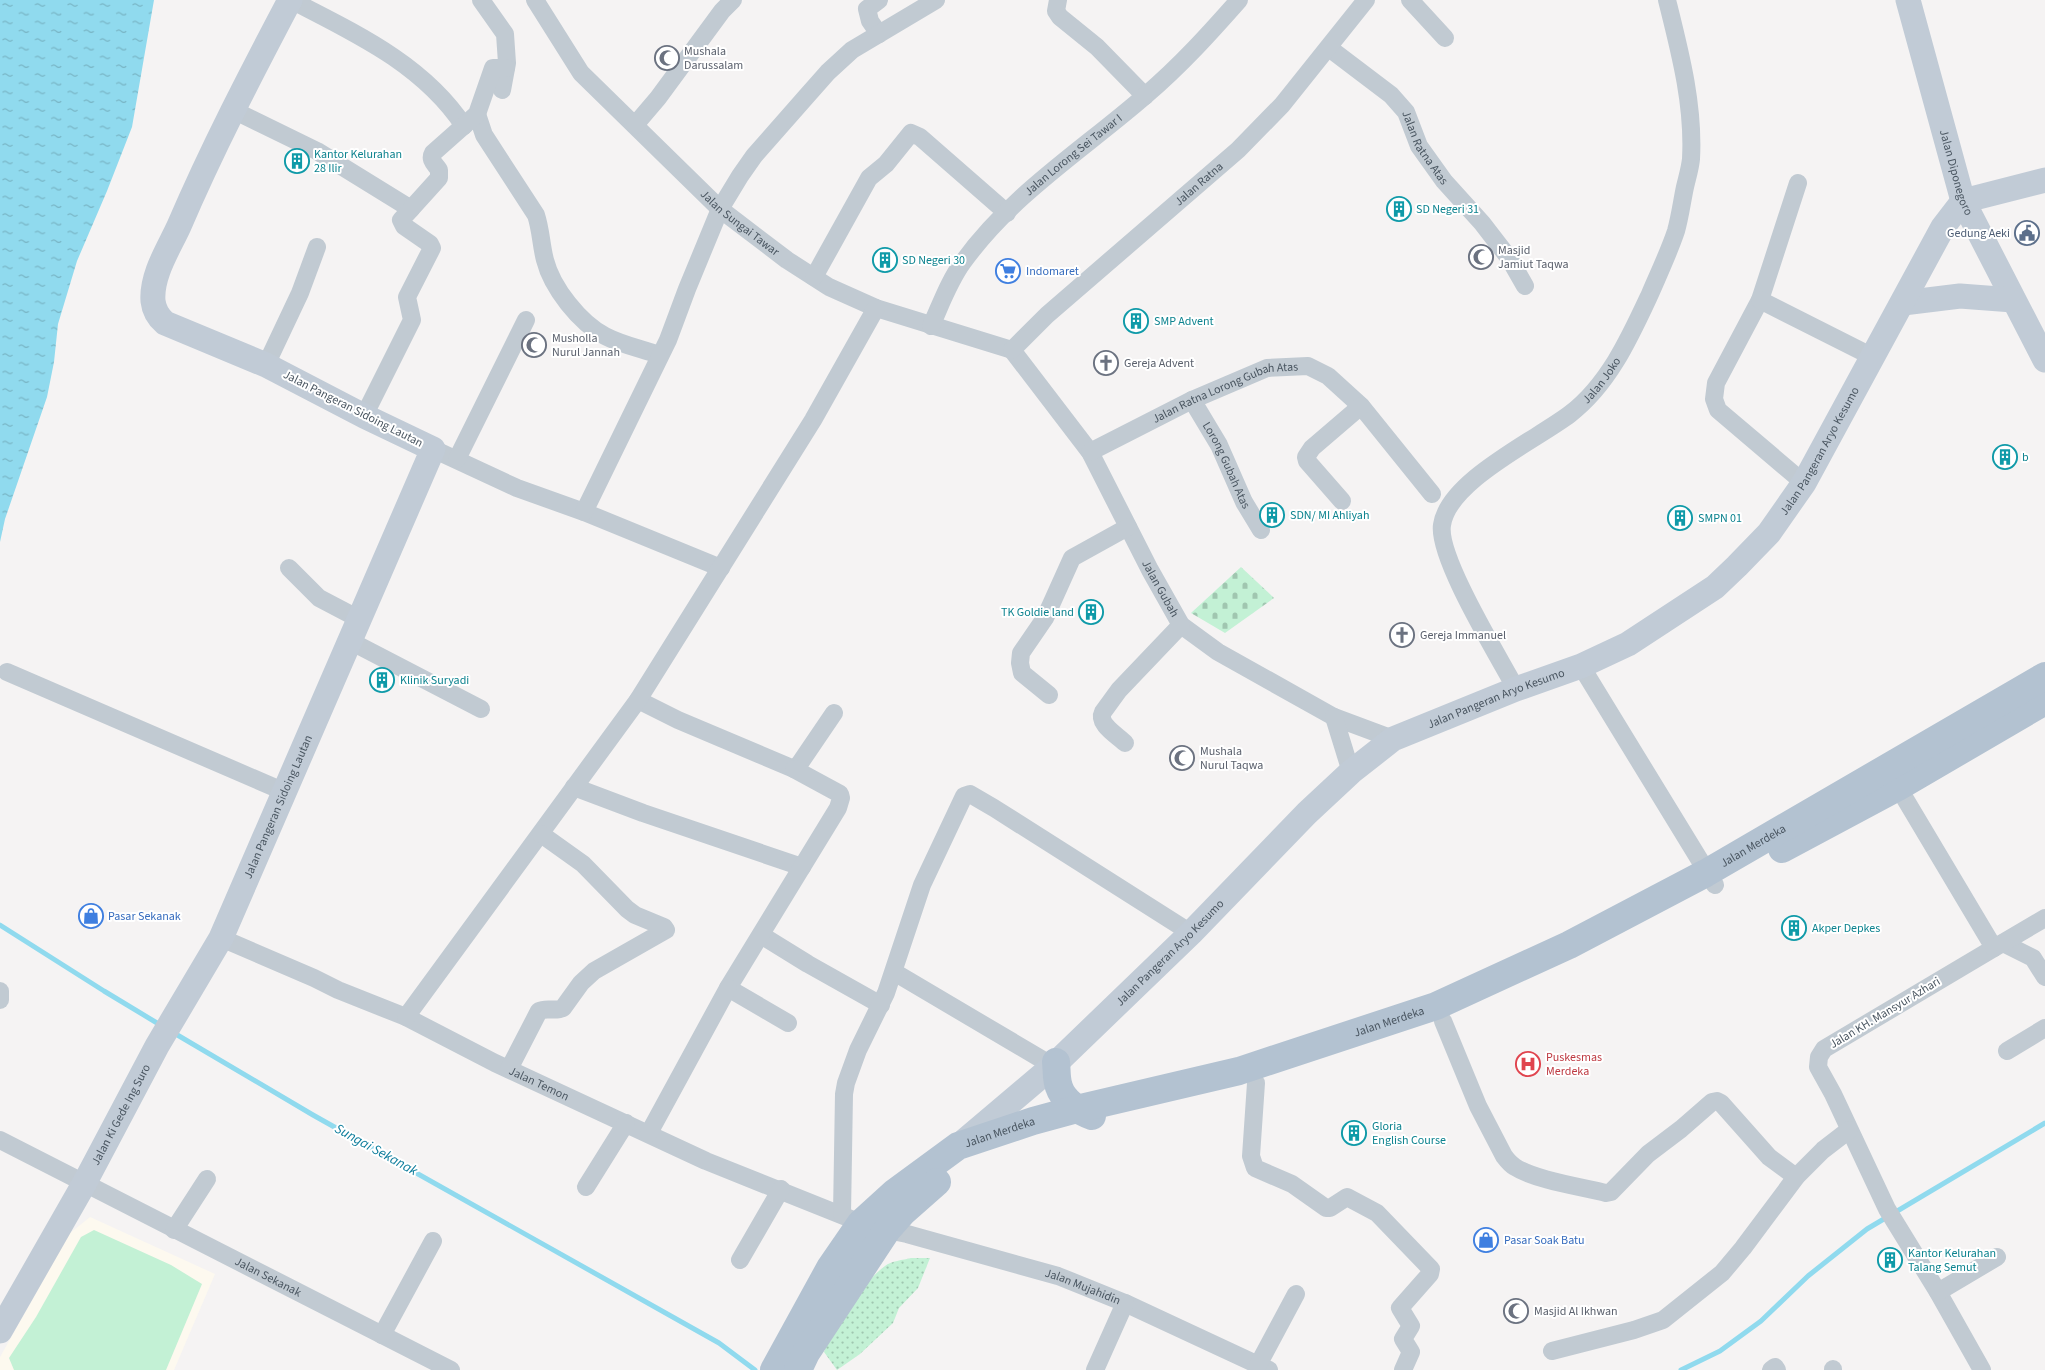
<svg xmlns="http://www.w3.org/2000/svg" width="2045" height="1370" viewBox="0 0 2045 1370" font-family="'Source Sans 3',sans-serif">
	<defs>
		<pattern id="cemetery-stones" width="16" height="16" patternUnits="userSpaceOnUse" patternTransform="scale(1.25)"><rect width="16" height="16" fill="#c3f1d5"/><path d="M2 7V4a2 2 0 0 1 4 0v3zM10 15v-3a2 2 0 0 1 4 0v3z" fill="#a0c6b0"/></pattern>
		<pattern id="park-dots" width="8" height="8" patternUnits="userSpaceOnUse" patternTransform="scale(1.25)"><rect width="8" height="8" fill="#c3f1d5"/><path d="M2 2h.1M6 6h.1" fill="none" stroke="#a0c6b0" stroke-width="1.8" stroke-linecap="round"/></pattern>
		<pattern id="water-ripples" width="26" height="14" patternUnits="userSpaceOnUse" patternTransform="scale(1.25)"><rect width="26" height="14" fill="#90daee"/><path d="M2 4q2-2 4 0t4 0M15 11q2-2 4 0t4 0" fill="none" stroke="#78b4c4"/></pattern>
	</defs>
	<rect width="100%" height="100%" fill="#f5f3f3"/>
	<path fill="#fdf9ef" d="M90,1217L215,1274L174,1370H0V1357L70,1233Z"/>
	<path fill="#c3f1d5" d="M94,1230L171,1265L202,1284L166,1370H14L9,1358L36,1317L81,1237Z"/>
	<path fill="url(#cemetery-stones)" d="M1241,567L1274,598L1225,633L1191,613Z"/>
	<path fill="url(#park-dots)" d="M911,1258H930L918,1288L899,1308L893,1323L860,1354L837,1370L824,1352C834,1325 862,1283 885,1266C891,1261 903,1260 911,1258Z"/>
	<path fill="url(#water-ripples)" d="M0,0H154L132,127L107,191L77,261L58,324L54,362L47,397L5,519L0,542Z"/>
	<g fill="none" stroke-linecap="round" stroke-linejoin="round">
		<g stroke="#90daee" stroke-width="5">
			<path d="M0,925L104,991L162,1026"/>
			<path d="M174,1033L313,1115L719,1343L755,1370"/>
			<path d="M1681,1370L1720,1351L1761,1321L1808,1276L1867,1229L2045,1123"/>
		</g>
		<g stroke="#c1cad2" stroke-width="18">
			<path d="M291,0C355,33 423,64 464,126"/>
			<path d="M481,0L505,34L507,63L502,90"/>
			<path id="s1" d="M535,0L581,73L720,209L787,260L829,287L876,308L1012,350"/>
			<path d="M1058,0L1056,11L1060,17L1097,47L1145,96"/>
			<path d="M1410,0L1445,38"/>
			<path d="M879,34L870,21L867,9L879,0"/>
			<path id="s2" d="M1329,48L1391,95L1406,112L1419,146L1444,181L1482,223L1509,258L1525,286"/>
			<path d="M233,110L317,151L411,209"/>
			<path d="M477,114L484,135L536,215C541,230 541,245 545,260C552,288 580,323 605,336C622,345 642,349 659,355"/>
			<path d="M635,125L658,98L722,11L733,0"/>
			<path d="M1798,183L1760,300L1716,383L1714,399L1718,410L1804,483"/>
			<path d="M814,277L869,178L886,164L911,133L920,137L1007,213"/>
			<path d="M1760,300L1873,357"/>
			<path id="s3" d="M931,326C941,304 949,281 963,262C1012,194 1084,149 1146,95C1181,65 1209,34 1239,0"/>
			<path id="s4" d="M1012,350L1090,452L1150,570L1181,625L1218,652L1334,717L1393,739"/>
			<path id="s5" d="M1012,350L1047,315L1238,150L1282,105L1366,0"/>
			<path d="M266,365L300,293L317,247"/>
			<path id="s6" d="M1192,400L1219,445L1244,502L1261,530"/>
			<path d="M364,416L412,320L407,297L432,248L430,244L404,226L401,220L439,178V170C435,164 429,160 433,153L477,114L493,68H506"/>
			<path d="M433,449L517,488L584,512L721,568"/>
			<path id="s7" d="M1090,452L1192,400L1267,368L1308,366L1328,376L1361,406L1432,494"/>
			<path d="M457,459L526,320"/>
			<path d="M1342,501L1307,461L1306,457L1312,448L1361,406"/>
			<path d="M584,512L668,340L687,289L720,209L740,176L754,156L805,98L828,72L852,50L936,0"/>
			<path d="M289,568L319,598L359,619"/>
			<path d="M350,641L481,709"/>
			<path d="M1581,666L1715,885"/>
			<path d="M7,672L285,792"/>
			<path id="s8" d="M1516,689C1499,657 1437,557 1442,525C1448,481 1536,440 1570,414C1609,384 1630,337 1650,294C1659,273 1669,252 1676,231C1680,217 1682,201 1685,187C1687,178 1690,169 1691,159C1694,105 1680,52 1667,0"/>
			<path d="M1049,695L1022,673L1020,663L1021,653L1045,618L1072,558L1128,527"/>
			<path d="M638,700L678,720L794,769L800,763L834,713"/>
			<path d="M1334,717L1351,772"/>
			<path d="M1125,743C1117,735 1097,724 1103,712L1119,690L1181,625"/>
			<path d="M574,787L643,813L802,867"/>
			<path d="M1898,787L1994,948L1824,1049L1819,1057L1818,1067L1833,1094L1887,1209L1938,1292L1982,1370"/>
			<path d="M761,935L808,964L881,1005"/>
			<path id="s9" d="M221,938L314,978L338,990L406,1017L495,1063L706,1161L851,1219"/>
			<path d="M2003,943L2033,958L2045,977"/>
			<path d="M1994,948L2045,918"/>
			<path d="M894,972L1053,1066"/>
			<path d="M0,991V1000"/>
			<path d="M406,1017L638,700L813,420L876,308"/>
			<path d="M1443,1021L1478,1106L1504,1156C1507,1160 1510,1164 1515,1167C1535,1180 1582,1187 1606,1193L1611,1192L1648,1154L1681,1129L1712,1102L1717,1101L1721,1103L1769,1157L1796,1177"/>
			<path d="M788,1023L728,988L838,808L841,798L840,794L794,769"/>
			<path d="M2007,1051L2045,1028"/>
			<path d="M509,1069L539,1011C547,1007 555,1012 563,1008L581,983L594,971L666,930L664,927L635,915L627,909L583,864L541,834"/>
			<path d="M1256,1083L1251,1156L1255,1168L1292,1184L1326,1208H1330L1347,1197L1377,1213L1431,1269L1430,1274L1400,1308L1411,1326L1403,1339L1411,1352L1403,1370"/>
			<path d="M649,1133L728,988"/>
			<path id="s10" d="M0,1140L451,1370"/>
			<path d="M586,1187L626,1123"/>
			<path d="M842,1214L844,1094L846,1083L858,1050L886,993L922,885L964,796L970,794L994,808L1191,933"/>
			<path d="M174,1230L207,1179"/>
			<path id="s11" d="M887,1230L907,1234L1058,1276L1125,1303L1269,1370"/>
			<path d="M740,1260L781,1189"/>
			<path d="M1938,1292L1997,1257"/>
			<path d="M382,1335L433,1241"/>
			<path d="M1552,1351L1634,1330L1663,1320L1722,1273L1743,1248L1796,1177L1823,1150L1849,1130"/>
			<path d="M1258,1365L1296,1294"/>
			<path d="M1833,1369V1370"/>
			<path d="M1095,1370L1125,1303"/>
			<path d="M1771,1370L1775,1367L1777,1370"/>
		</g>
		<g stroke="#c1cbd6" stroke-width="25">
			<path id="s12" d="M1908,0L1963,201L2045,360"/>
			<path d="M1903,303L1960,296L2013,300"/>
			<path id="s13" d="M962,1143L1053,1066L1191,933L1307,813L1351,772L1393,739L1516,689L1581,666L1628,644L1715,587L1737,566L1769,533L1804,483L1943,227L1963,201L2045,180"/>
			<path id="s14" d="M0,1331L84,1184L157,1046L221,938L433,449L364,416L266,365L165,323C158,317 154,310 153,301C151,275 169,248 179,226C212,149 251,74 290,0"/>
		</g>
		<g stroke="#b3c2d1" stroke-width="28">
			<path d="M1782,849L1898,787L2045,701"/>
			<path d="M1056,1062C1057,1070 1056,1079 1059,1087C1063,1100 1079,1112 1092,1116"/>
			<path id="s15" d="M774,1370L830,1268L861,1223L894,1193L958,1146L1033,1121L1077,1109L1239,1071L1436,1006L1569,945L1706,873L2045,676"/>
			<path d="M798,1370L806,1353L887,1230L903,1212L937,1182"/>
		</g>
	</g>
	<defs>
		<symbol id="mosque-ring" viewBox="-11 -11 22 22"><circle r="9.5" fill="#fff" stroke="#6b7280" stroke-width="1.5"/><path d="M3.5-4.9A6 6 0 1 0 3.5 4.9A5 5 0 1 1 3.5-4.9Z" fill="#6b7280"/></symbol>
		<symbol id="building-ring" viewBox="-11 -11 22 22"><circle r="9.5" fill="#fff" stroke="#0f9aa8" stroke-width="1.5"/><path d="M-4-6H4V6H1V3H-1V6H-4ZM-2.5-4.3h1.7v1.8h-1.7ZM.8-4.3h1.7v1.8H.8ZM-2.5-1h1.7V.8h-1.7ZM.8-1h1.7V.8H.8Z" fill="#0f9aa8"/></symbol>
		<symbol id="civic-ring" viewBox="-11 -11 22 22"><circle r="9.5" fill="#fff" stroke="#5c6f8a" stroke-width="1.5"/><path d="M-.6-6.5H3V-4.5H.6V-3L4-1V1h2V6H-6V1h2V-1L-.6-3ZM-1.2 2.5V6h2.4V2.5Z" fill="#5c6f8a"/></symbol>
		<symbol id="supermarket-ring" viewBox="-11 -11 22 22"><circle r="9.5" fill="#fff" stroke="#3f7fe0" stroke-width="1.5"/><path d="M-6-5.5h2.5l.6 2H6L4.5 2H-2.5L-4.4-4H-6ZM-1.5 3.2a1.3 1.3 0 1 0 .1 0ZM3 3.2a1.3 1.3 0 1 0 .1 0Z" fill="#3f7fe0"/></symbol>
		<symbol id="church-ring" viewBox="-11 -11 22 22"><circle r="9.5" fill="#fff" stroke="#6b7280" stroke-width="1.5"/><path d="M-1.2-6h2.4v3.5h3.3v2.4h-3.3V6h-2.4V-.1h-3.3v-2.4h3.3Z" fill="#6b7280"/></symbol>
		<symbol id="shop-ring" viewBox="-11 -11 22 22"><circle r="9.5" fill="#fff" stroke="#3f7fe0" stroke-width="1.5"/><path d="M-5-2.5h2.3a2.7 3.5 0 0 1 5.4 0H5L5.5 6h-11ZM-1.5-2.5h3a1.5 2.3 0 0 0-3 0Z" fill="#3f7fe0"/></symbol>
		<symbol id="hospital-ring" viewBox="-11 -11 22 22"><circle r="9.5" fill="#fff" stroke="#e0444e" stroke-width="1.5"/><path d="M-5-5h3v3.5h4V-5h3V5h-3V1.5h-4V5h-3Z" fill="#e0444e"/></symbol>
	</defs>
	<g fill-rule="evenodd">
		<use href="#mosque-ring" x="653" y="44" width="28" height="28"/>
		<use href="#building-ring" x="283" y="147" width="28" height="28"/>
		<use href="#building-ring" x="1385" y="195" width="28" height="28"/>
		<use href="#civic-ring" x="2013" y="219" width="28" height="28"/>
		<use href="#mosque-ring" x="1467" y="243" width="28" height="28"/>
		<use href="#building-ring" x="871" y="246" width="28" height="28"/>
		<use href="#supermarket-ring" x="994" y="257" width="28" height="28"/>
		<use href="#building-ring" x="1122" y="307" width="28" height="28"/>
		<use href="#mosque-ring" x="520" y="331" width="28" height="28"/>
		<use href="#church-ring" x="1092" y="349" width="28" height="28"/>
		<use href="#building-ring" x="1991" y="443" width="28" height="28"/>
		<use href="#building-ring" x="1258" y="501" width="28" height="28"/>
		<use href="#building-ring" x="1666" y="504" width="28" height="28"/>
		<use href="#building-ring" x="1077" y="598" width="28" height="28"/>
		<use href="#church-ring" x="1388" y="621" width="28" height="28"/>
		<use href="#building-ring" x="368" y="666" width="28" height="28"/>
		<use href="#mosque-ring" x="1168" y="744" width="28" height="28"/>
		<use href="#shop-ring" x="77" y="902" width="28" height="28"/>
		<use href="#building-ring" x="1780" y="914" width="28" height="28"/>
		<use href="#hospital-ring" x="1514" y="1050" width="28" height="28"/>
		<use href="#building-ring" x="1340" y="1119" width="28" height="28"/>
		<use href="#shop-ring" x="1472" y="1226" width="28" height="28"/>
		<use href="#building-ring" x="1876" y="1246" width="28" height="28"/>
		<use href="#mosque-ring" x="1502" y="1297" width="28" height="28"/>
	</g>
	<g text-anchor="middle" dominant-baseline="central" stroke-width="4" stroke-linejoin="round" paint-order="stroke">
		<g font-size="12" fill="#5b616d" stroke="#fff" text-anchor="start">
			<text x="684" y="51">Mushala<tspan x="684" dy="14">Darussalam</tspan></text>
			<text x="1498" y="250">Masjid<tspan x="1498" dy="14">Jamiut Taqwa</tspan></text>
			<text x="552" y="338">Musholla<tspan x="552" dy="14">Nurul Jannah</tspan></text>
			<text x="1124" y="363">Gereja Advent</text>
			<text x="1420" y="635">Gereja Immanuel</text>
			<text x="1200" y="751">Mushala<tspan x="1200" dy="14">Nurul Taqwa</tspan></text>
			<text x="1534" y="1311">Masjid Al Ikhwan</text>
		</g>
		<g font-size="12" fill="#4a5661" stroke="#fff">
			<text stroke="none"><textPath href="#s2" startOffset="141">Jalan Ratna Atas</textPath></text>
			<text stroke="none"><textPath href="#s3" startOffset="226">Jalan Lorong Sei Tawar I</textPath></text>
			<text stroke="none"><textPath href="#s12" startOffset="179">Jalan Diponegoro</textPath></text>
			<text stroke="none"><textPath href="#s5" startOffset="250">Jalan Ratna</textPath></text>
			<text stroke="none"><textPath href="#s1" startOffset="305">Jalan Sungai Tawar</textPath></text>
			<text stroke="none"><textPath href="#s8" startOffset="401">Jalan Joko</textPath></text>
			<text stroke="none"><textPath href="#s7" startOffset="149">Jalan Ratna Lorong Gubah Atas</textPath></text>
			<text transform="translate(353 409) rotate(27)">Jalan Pangeran Sidoing Lautan</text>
			<text stroke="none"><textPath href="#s13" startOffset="1122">Jalan Pangeran Aryo Kesumo</textPath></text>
			<text stroke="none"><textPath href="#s6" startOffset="74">Lorong Gubah Atas</textPath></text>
			<text stroke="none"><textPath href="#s4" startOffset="282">Jalan Gubah</textPath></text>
			<text stroke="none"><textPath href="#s13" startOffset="702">Jalan Pangeran Aryo Kesumo</textPath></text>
			<text stroke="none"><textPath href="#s14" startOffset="594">Jalan Pangeran Sidoing Lautan</textPath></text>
			<text stroke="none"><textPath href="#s15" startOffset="1149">Jalan Merdeka</textPath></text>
			<text stroke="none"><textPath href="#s13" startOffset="282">Jalan Pangeran Aryo Kesumo</textPath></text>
			<text transform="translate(1885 1013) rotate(-31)">Jalan KH. Mansyur Azhari</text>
			<text stroke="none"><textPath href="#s15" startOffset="744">Jalan Merdeka</textPath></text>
			<text stroke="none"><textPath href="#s9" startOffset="350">Jalan Temon</textPath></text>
			<text stroke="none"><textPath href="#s14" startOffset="248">Jalan Ki Gede Ing Suro</textPath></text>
			<text stroke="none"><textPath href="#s15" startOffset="339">Jalan Merdeka</textPath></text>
			<text stroke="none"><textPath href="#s10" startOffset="301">Jalan Sekanak</textPath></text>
			<text stroke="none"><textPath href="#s11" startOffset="204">Jalan Mujahidin</textPath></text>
		</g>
		<g font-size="12" fill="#0d838f" stroke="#fff" text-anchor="start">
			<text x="314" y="154">Kantor Kelurahan<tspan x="314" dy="14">28 Ilir</tspan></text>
			<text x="1416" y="209">SD Negeri 31</text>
			<text x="902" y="260">SD Negeri 30</text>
			<text x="1154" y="321">SMP Advent</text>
			<text x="2022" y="457">b</text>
			<text x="1290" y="515">SDN/ MI Ahliyah</text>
			<text x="1698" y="518">SMPN 01</text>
			<text x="1074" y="612" text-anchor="end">TK Goldie land</text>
			<text x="400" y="680">Klinik Suryadi</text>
			<text x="1812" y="928">Akper Depkes</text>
			<text x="1372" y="1126">Gloria<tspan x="1372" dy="14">English Course</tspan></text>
			<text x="1908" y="1253">Kantor Kelurahan<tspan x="1908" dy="14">Talang Semut</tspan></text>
		</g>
		<g font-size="12" fill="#4e5e75" stroke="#fff" text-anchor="end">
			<text x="2010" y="233">Gedung Aeki</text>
		</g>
		<g font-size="12" fill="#366cbe" stroke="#fff" text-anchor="start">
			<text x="1026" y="271">Indomaret</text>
			<text x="108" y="916">Pasar Sekanak</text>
			<text x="1504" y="1240">Pasar Soak Batu</text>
		</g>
		<g font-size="12" fill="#be3a42" stroke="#fff" text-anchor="start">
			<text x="1546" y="1057">Puskesmas<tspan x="1546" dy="14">Merdeka</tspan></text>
		</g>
		<g font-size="14" font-style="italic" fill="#0c7c9b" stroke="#fff">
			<text transform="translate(376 1150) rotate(29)">Sungai Sekanak</text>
		</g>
	</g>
</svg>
